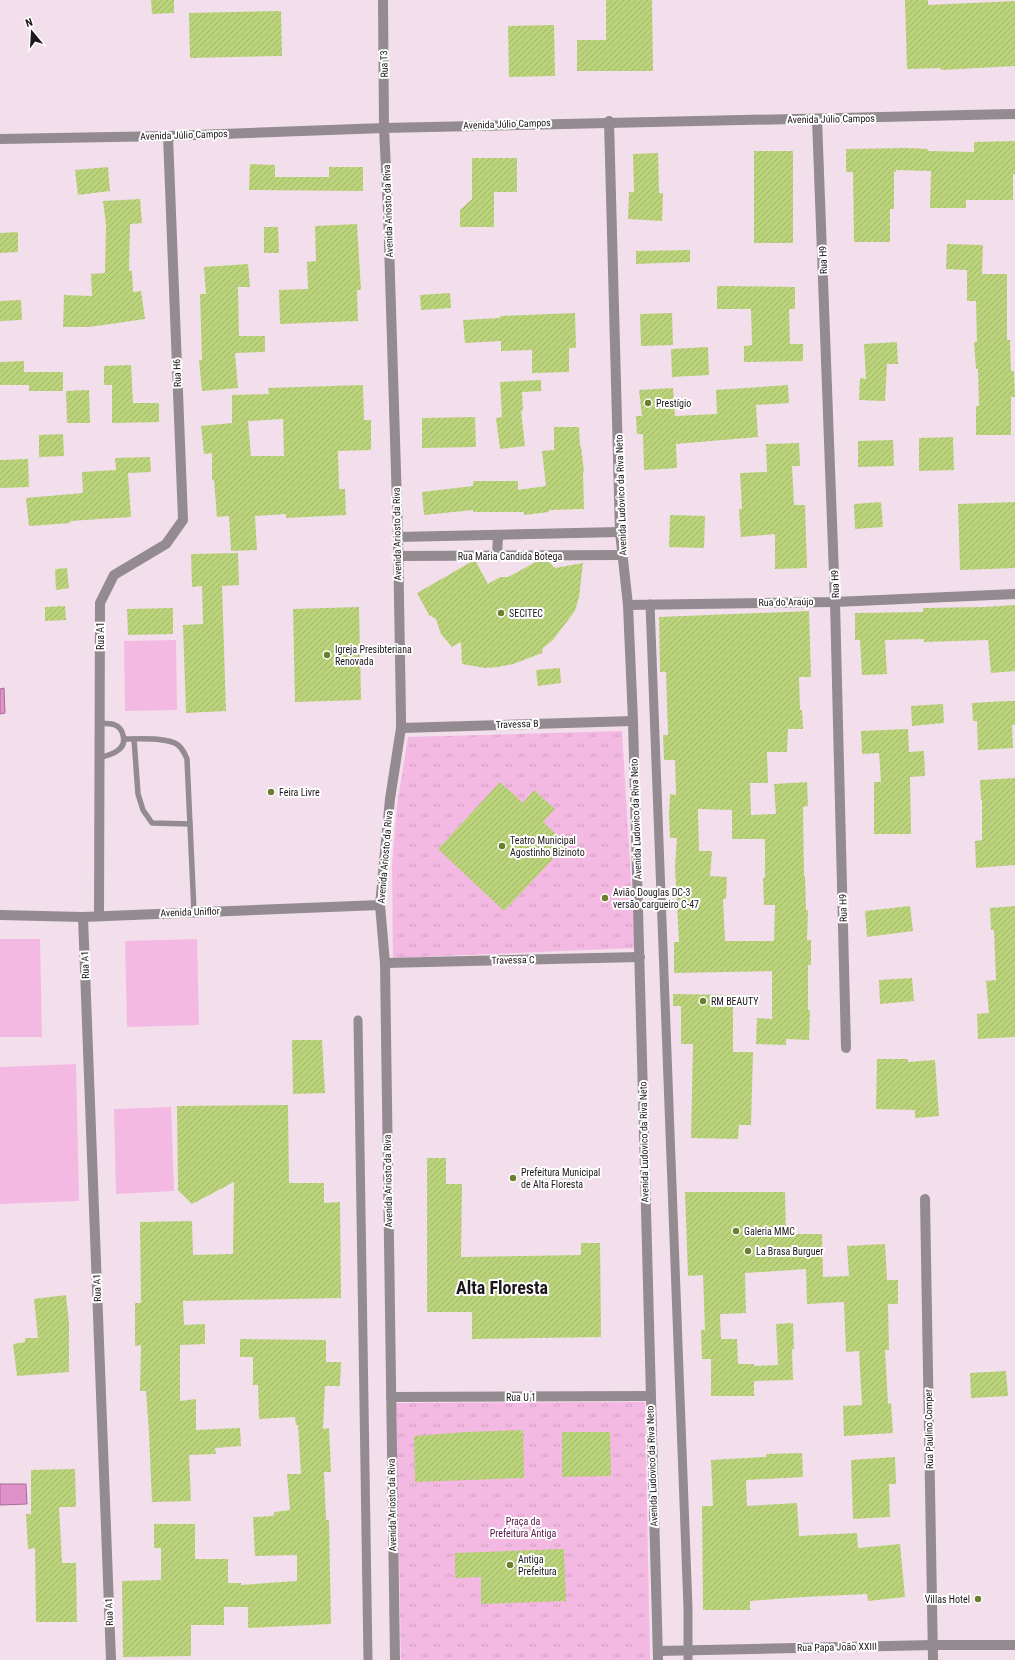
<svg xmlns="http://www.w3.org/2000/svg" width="1015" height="1660" viewBox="0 0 1015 1660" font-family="'Roboto Condensed',sans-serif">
	<defs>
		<pattern id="park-tufts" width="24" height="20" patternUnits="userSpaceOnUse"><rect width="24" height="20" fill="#f4b9e2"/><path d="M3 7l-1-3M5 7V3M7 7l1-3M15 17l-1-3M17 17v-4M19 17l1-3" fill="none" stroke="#d19ec1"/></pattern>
		<pattern id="building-hatch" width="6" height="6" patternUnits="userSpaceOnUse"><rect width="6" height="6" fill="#bbd37b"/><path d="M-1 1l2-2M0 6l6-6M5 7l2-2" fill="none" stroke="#a0b46a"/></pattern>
	</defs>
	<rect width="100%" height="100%" fill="#f3dfec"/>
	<g fill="#f4b9e2">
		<path d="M176,640L177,710L125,711L124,641Z"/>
		<path d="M0,939H40L42,1037H0Z"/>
		<path d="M197,939L199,1025L127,1027L125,941Z"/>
		<path d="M76,1064L79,1201L0,1204V1067Z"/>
		<path d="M171,1107L174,1191L116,1194L114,1109Z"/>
	</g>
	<g fill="url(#park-tufts)">
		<path d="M622,731L635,948L393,958L392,864L397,805L408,737Z"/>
		<path d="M645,1402L650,1660H401L396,1403Z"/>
	</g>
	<g fill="#df92c9" stroke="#a56d95">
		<path d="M4,688L5,713L0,714V689Z"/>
		<path d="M0,1484H26L27,1504L0,1505Z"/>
	</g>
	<g fill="url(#building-hatch)" fill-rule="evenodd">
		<path d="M151,0H174V13L152,14Z"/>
		<path d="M606,0H652L653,71H577V40H606Z"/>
		<path d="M905,0H928V5L1015,1V66L941,70V68L907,69Z"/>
		<path d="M281,11L282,56L190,58L189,13Z"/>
		<path d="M554,25L555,76L509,77L508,26Z"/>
		<path d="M1015,141V174H1013V200H966V208H930L931,171L896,170V172H894V209H890V242H854L853,172H846V149L907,148L928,149V151L974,152V142Z"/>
		<rect x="754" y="151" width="39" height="92"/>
		<path d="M658,153L659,193H663L662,221L628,219L629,192H634L633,154Z"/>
		<path d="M472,158H517V192H494V227H460V210L472,199Z"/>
		<path d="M250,164L275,165V177H329V167H363V191L249,190Z"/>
		<path d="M108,167L110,191L78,195L75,170Z"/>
		<path d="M140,199L142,223L130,224L129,271H132L133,292L141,291L145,319L89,327H63L64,295L92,296L91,274L105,273L106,225L103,201Z"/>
		<path d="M357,224L361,290H357L358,321L280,324L279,290L308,289L307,262L316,261L315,226Z"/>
		<path d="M264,227H278L279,253H264Z"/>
		<path d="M18,232V252L0,253V233Z"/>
		<path d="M947,244L983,245L982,274H1007V340H1010L1011,371H1014L1015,397H1011V435H976V406H979L978,369H976L974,342H977L976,301H967V270L946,269Z"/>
		<path d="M690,250V262L636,264V251Z"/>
		<path d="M248,264L250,287H238L239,336H265V352L235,353L238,388L202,391L199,360H202L200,294H206L204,267Z"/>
		<path d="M717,286L795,287V309H789L790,344H803V361L744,362V346L752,345L751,309H717Z"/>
		<path d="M450,293L451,308L421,310L420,295Z"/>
		<path d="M21,300L22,320L0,321V301Z"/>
		<path d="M575,313L576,348H569V372L532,373V350L501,351V341L465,343L463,320L500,318V316Z"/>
		<path d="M672,313L673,345L641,346L640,314Z"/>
		<path d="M897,342L898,364H887L885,401L859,400L860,378L866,379L864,344Z"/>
		<path d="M708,347L709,375L672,377L671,349Z"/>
		<path d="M24,361V372H63V391H29V385H0V362Z"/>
		<path d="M131,365L133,403H159V422L112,423V385H104V366Z"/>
		<path d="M541,380V391L522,392L523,410L521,411L525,446L500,449L496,418L502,417L500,382Z"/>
		<path d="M363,385L364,420H371V450L338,451L339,489H345L346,515L286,518V514L255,516L257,550L231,551L229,516L217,517L214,480H212V453L204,454L201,426L232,423V395L269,394L268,388ZM283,419L284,456H251L248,421Z"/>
		<path d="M788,385L789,403L756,405L758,437L676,444L677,468L644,470L643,434H637L636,416H642L639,390L673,388L675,416L717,414L716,390Z"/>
		<path d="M89,390L90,423H67L66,391Z"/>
		<path d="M475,417L476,447L422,448V418Z"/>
		<path d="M554,427H579L580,447L581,446L584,472H583L584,509L549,510V512L524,515V512H473V510L424,515L422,492L473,486V481H518V490L546,486L542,451L554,450Z"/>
		<path d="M63,434L64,456L39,457V435Z"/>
		<path d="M953,437L954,470L919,471V438Z"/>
		<path d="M893,440L894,466L858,467V441Z"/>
		<path d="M799,443L800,466H792L794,505H805L807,568L775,569V534L741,537L739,509H742L740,473L767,472L766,444Z"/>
		<path d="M150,457L151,472L128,473L131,517L70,521L71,523L29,526L26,498L83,493L82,472L116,470L115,458Z"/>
		<path d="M28,459L29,487L0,488V460Z"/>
		<path d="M881,502L883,527L855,529L854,504Z"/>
		<path d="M1015,502V568L960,570L958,504Z"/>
		<path d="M670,515L705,516L704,548L669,547Z"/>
		<path d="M238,553L239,585L222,586L226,711L186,713L183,625L203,624L202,586L192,587L191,554Z"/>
		<path d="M471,562H476L488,584L500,577H508L536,562H549L555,568L583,563L579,597L575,611L552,641L543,648L542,653L513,664L498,667L485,668L462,664L461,642L452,647L441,634L436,619L429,615L417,593Z"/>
		<path d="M67,568L69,588L56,590L55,569Z"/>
		<path d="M1015,605V671L991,673L988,640L924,642V639L885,640L887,674L862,675L860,640H855V613L923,612V608L985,607Z"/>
		<path d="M65,606L66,620L45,621V607Z"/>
		<path d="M359,607L361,700L295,702L293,609Z"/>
		<path d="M173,608V634L128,635L127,609Z"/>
		<path d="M809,611L811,677H799L800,710H802L803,729H788L787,752H767L768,783H750L751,815L776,814L774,784L807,782L808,806L803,807L804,876H805L806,910H808L807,940H811V965H808V1010H810L809,1040L786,1039V1045L756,1044L757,1018L772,1019V971L674,973V942H679L675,867L677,838H670L669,816L670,794L676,795L675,760H664L663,735H668L666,672H660L659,617ZM698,809L732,810V839H765V878H763L764,905H775L774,941H725L723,899H726L727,877L710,876L712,851H699Z"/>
		<path d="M560,668L561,683L538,686L536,670Z"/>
		<path d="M1008,701H1015V725H1012L1013,748L978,750L977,721H973L972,703Z"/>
		<path d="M943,704L944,723L912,726L911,706Z"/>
		<path d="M908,729L909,752L924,751L925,776L910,777L911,834H874V782H881L879,753L862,754L861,731Z"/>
		<path d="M1015,778V865L976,868L975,841L982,840V800H981L980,780Z"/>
		<path d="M500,782L523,803L534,790L555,809L543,822L567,844L504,911L438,849Z"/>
		<path d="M910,906L913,931L867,937L865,911Z"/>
		<path d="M1015,906V1037L978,1039L977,1014L989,1013L986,981L996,980L994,930H991L990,908Z"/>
		<path d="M912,978L914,1001L880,1004L879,980Z"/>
		<path d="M673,994L733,995V1052H753L751,1125H739L738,1139L691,1138L693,1044H681V1006H673Z"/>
		<path d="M292,1040H322L325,1093L293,1094Z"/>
		<path d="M877,1059H908V1062L935,1060L939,1116L915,1118V1110L876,1109Z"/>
		<path d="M288,1105L289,1183H324V1203L340,1202L341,1298L183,1301L184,1325L205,1324V1344L180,1345V1401L196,1399V1430L240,1428L241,1446L215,1448L216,1454L189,1455L191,1501L152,1502L149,1433L146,1391H140L141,1345L135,1346V1303H141L140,1222L192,1221L193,1255L233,1254L234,1182L192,1204L178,1190L177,1106Z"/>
		<path d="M427,1158H446V1184H462L461,1257L581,1255V1243H600L601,1337L472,1339V1312H427Z"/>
		<path d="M685,1192H785L786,1234H822L823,1277L849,1276L847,1246L885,1244L887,1280H898V1304H888L889,1350H885L888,1404L891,1403L893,1433L844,1436L843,1406L862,1405L859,1351L846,1352L844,1302L807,1304L806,1269L745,1273L746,1313L720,1314L721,1339H737L738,1364H754V1366L778,1365L776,1324L793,1323L794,1349H792L793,1380L754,1381V1396H711V1359H702L701,1330H705L703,1275L688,1276Z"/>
		<path d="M66,1295L69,1323V1372L17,1376L13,1344L25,1342V1338H38L34,1299Z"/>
		<path d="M240,1339L326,1340V1362H341L340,1386H325L323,1429L329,1428L331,1472H324L326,1520H329L331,1624L248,1628V1607H224V1625H191V1656L123,1657L122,1581L161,1580V1548H154V1524H195V1559H228V1583H241V1585L297,1581V1555L255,1556L253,1517L273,1516L275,1512L290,1510L287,1474H301L298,1425H296L295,1417L259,1419L258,1385H253V1357H240Z"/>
		<path d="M1006,1371L1008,1396L971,1398L970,1373Z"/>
		<path d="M523,1430L524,1478L415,1482L414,1436L467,1432Z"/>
		<path d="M562,1432H610L611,1476L562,1477Z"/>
		<path d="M802,1453L803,1477L746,1480L747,1506L797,1503L799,1536L857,1533L858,1548L900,1544L905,1597L868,1601L867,1594L803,1597L750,1601V1610H703L702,1506H713L711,1460L766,1457V1454Z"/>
		<path d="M895,1457L896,1484H889L890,1517L853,1519L851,1460Z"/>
		<path d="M75,1469L76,1507H59L62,1563H76L77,1622H36L35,1548L28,1549L26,1514H31V1470Z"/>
		<path d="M564,1549L566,1601L481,1604V1577L455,1578V1553Z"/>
	</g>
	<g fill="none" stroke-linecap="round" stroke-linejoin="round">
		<g stroke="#938b90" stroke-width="5.5">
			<path d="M125,739C138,739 168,737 178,745C183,749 185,754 187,759L194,912"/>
			<path d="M134,739L138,794L143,810L152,823L190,824"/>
			<path d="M99,758C110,755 128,750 123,735C122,731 120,727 115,725C111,723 104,724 100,723"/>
		</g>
		<g stroke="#938b90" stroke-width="9">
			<path d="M650,604L688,1608V1660"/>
			<path d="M358,1020L368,1660"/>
		</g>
		<g stroke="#938b90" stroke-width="10">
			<path d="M817,119L835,602L846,1048"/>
			<path d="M0,139L168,136L384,128L383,0"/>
			<path d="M398,537L620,532"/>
			<path d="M398,556L623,555"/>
			<path d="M497,556L498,535"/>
			<path d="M628,605L835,602L1015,594"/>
			<path d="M401,728L633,721"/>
			<path d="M0,915L83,917L380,905"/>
			<path d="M99,916L100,603L114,575L166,544L183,520L168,136"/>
			<path d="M83,917L111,1660"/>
			<path d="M385,963L640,957"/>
			<path d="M925,1199L933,1660"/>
			<path d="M391,1397L650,1396"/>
			<path d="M658,1651L933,1645H1015"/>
		</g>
		<g stroke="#938b90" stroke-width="10">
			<path d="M609,121L620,532L628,605L633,721L658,1660"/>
			<path d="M395,1660L385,963L380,905L390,799L401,728V718L398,537L388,211L384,128C595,122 805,119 1015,114"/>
		</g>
	</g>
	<g fill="#6c7f2f" stroke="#fff" stroke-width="1.5">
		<circle cx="648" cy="403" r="4"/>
		<circle cx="501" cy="613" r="4"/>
		<circle cx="327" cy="655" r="4"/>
		<circle cx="271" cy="792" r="4"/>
		<circle cx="502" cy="846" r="4"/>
		<circle cx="605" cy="898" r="4"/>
		<circle cx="703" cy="1001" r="4"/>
		<circle cx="513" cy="1178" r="4"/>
		<circle cx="736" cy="1231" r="4"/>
		<circle cx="748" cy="1251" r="4"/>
		<circle cx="510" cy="1565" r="4"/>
		<circle cx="978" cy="1599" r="4"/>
	</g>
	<g text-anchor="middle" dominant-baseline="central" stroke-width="4" stroke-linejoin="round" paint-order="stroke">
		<g font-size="10" fill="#1e171b" stroke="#fff">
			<text transform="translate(384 64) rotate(-91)">Rua T3</text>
			<text transform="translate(831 119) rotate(-1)">Avenida Júlio Campos</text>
			<text transform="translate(507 124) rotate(-2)">Avenida Júlio Campos</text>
			<text transform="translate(184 135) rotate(-2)">Avenida Júlio Campos</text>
			<text transform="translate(388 211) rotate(-92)">Avenida Ariosto da Riva</text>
			<text transform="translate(823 260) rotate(-92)">Rua H9</text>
			<text transform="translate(177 373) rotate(-92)">Rua H6</text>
			<text transform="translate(621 495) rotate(-92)">Avenida Ludovico da Riva Neto</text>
			<text transform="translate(397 534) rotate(-91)">Avenida Ariosto da Riva</text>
			<text x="510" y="556">Rua Maria Candida Botega</text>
			<text transform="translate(835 584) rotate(-92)">Rua H9</text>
			<text transform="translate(786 602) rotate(-1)">Rua do Araújo</text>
			<text transform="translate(100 636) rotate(-90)">Rua A1</text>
			<text transform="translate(517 724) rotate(-2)">Travessa B</text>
			<text transform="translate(636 819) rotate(-92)">Avenida Ludovico da Riva Neto</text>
			<text transform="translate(385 857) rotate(-85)">Avenida Ariosto da Riva</text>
			<text transform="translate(843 908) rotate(-91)">Rua H9</text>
			<text transform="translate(190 912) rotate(-2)">Avenida Uniflor</text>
			<text transform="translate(513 960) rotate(-1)">Travessa C</text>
			<text transform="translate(85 965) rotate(-92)">Rua A1</text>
			<text transform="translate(644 1142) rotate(-91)">Avenida Ludovico da Riva Neto</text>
			<text transform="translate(388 1181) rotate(-91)">Avenida Ariosto da Riva</text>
			<text transform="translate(97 1288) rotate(-92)">Rua A1</text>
			<text x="521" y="1397">Rua U 1</text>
			<text transform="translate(929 1429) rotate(-91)">Rua Paulino Comper</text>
			<text transform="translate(652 1466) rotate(-92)">Avenida Ludovico da Riva Neto</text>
			<text transform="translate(392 1505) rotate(-91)">Avenida Ariosto da Riva</text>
			<text transform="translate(109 1612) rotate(-92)">Rua A1</text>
			<text transform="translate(837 1647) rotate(-1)">Rua Papa João XXIII</text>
		</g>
		<g font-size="10" fill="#1e171b" stroke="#fff" text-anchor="start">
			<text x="656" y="403">Prestígio</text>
			<text x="509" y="613">SECITEC</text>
			<text x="335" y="649">Igreja Presibteriana<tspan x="335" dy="12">Renovada</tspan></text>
			<text x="279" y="792">Feira Livre</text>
			<text x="510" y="840">Teatro Municipal<tspan x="510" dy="12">Agostinho Bizinoto</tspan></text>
			<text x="613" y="892">Avião Douglas DC-3<tspan x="613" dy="12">versão cargueiro C-47</tspan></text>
			<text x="711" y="1001">RM BEAUTY</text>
			<text x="521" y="1172">Prefeitura Municipal<tspan x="521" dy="12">de Alta Floresta</tspan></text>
			<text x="744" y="1231">Galeria MMC</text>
			<text x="756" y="1251">La Brasa Burguer</text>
			<text x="518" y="1559">Antiga<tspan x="518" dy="12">Prefeitura</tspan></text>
			<text x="970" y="1599" text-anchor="end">Villas Hotel</text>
		</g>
		<g font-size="10" fill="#561348" stroke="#fff">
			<text x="523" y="1521">Praça da<tspan x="523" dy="12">Prefeitura Antiga</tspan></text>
		</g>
		<g font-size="18" font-weight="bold" fill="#1e171b" stroke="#fff">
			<text x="502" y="1287">Alta Floresta</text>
		</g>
	</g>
	<g transform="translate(32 32) rotate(342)" stroke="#ffffff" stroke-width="3" paint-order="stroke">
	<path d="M0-3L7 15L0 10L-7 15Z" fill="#1e171b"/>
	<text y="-6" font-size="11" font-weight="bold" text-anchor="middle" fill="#1e171b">N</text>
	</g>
</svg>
